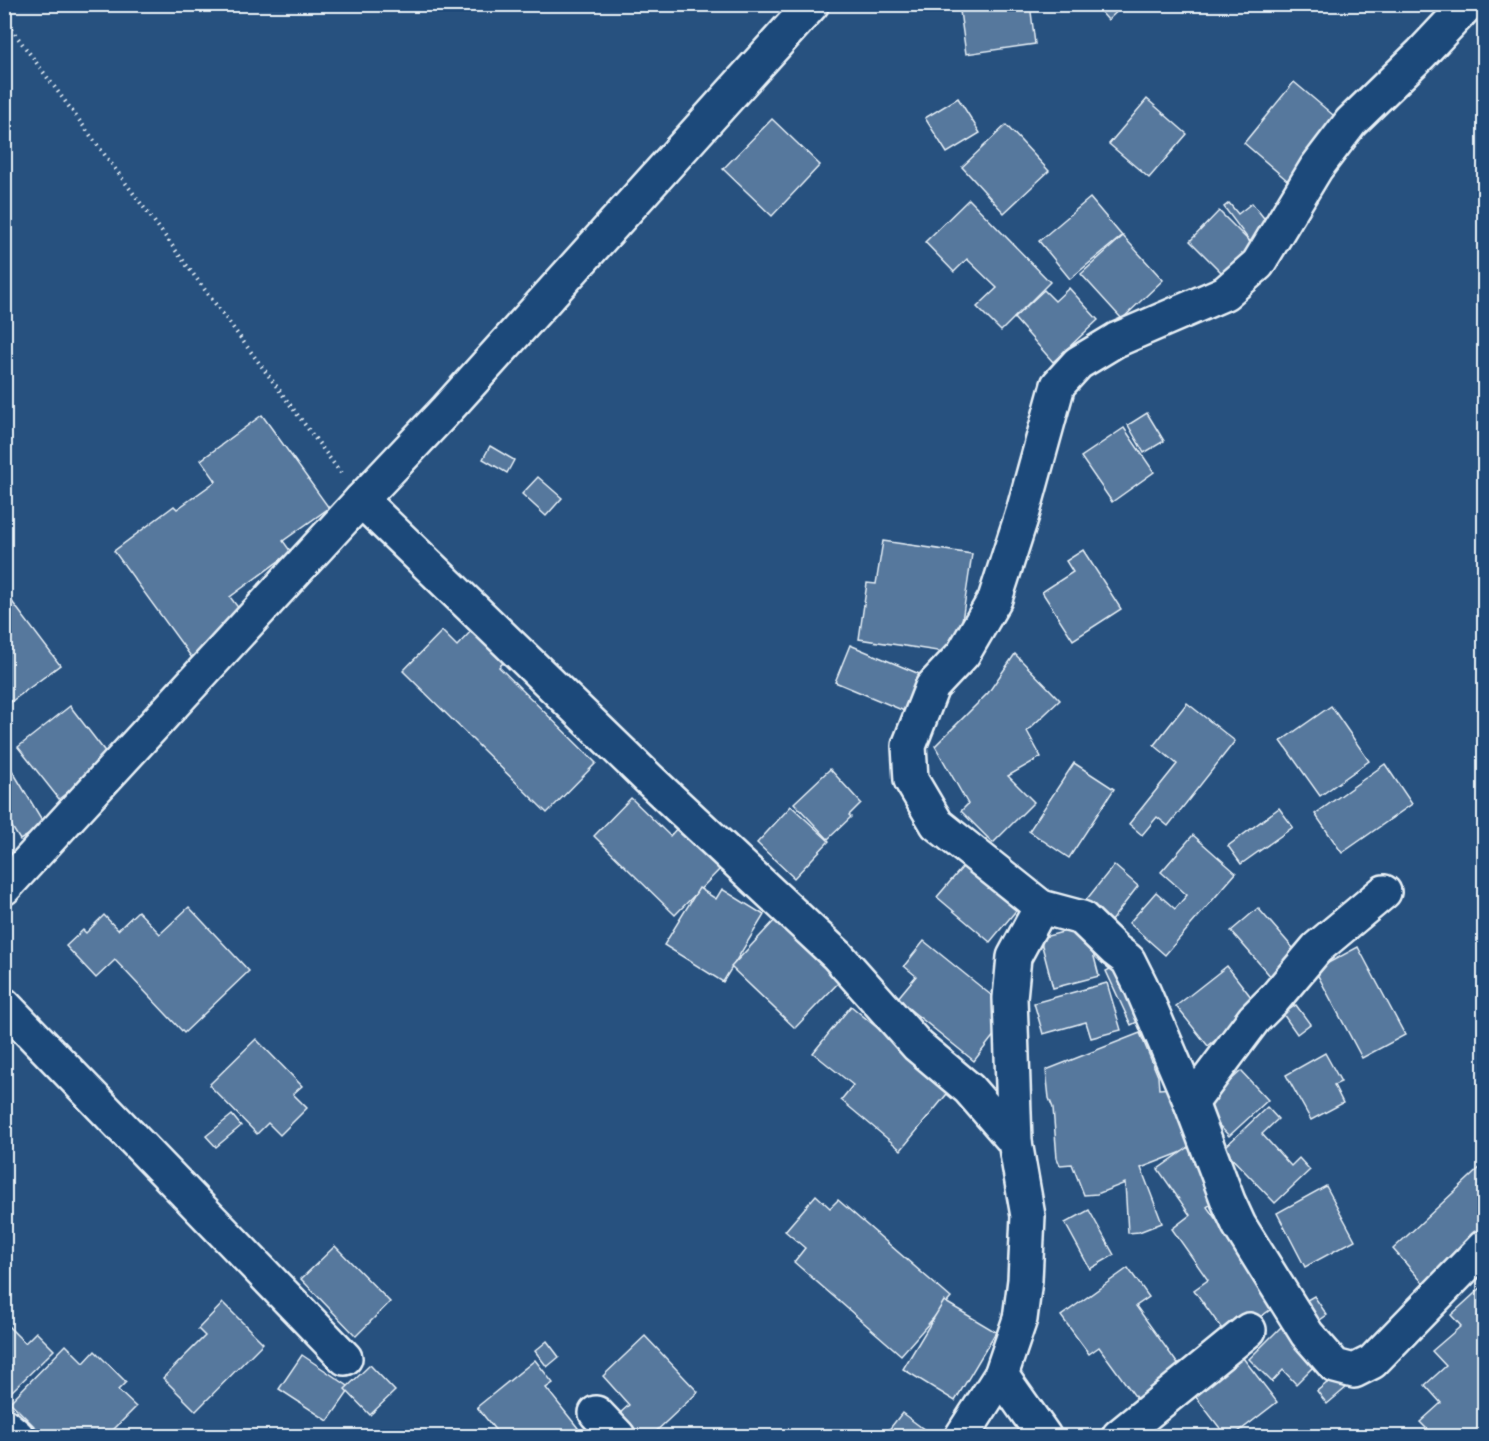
<svg xmlns="http://www.w3.org/2000/svg" width="1489" height="1441" viewBox="0 0 1489 1441" font-family="'Balsamiq Sans',sans-serif">
	<rect width="100%" height="100%" fill="#27517f"/>
	<filter id="ink" filterUnits="userSpaceOnUse"><feTurbulence type="fractalNoise" baseFrequency=".0167" numOctaves="2"/><feDisplacementMap in="SourceGraphic" scale="12" xChannelSelector="R" yChannelSelector="G"/><feConvolveMatrix kernelMatrix="1 2 1 2 8 2 1 2 1" color-interpolation-filters="sRGB"/></filter>
	<g filter="url(#ink)">
		<g fill="#57789d" stroke="#e8f1f8" stroke-width="1.5">
			<path d="M959,4H1030L1035,44L966,54Z"/>
			<path d="M1094,4H1125L1108,20Z"/>
			<path d="M1294,82L1339,120L1288,181L1244,143Z"/>
			<path d="M958,98L980,133L947,153L925,118Z"/>
			<path d="M1147,99L1187,134L1149,178L1109,144Z"/>
			<path d="M772,119L820,165L772,216L723,169Z"/>
			<path d="M1006,125L1049,171L1004,213L962,167Z"/>
			<path d="M1090,198L1122,236L1070,279L1039,241Z"/>
			<path d="M969,199L1050,282L1001,331L977,307L997,288L967,259L954,272L925,242Z"/>
			<path d="M1229,203L1238,214L1252,203L1271,227L1251,243L1224,207Z"/>
			<path d="M1219,211L1256,248L1227,278L1190,241Z"/>
			<path d="M1123,236L1163,280L1122,319L1081,274Z"/>
			<path d="M1069,288L1098,320L1053,362L1014,318L1044,290L1055,301Z"/>
			<path d="M1147,413L1164,441L1144,453L1128,425Z"/>
			<path d="M262,415L329,508L283,541L291,552L230,597L246,618L192,658L114,551L174,506L177,509L216,481L201,460Z"/>
			<path d="M1124,428L1154,472L1112,502L1081,457Z"/>
			<path d="M490,446L514,460L507,473L483,459Z"/>
			<path d="M538,477L562,498L546,516L522,494Z"/>
			<path d="M883,541L972,554L957,654L859,639L867,583L876,584Z"/>
			<path d="M1083,550L1121,609L1073,640L1042,592L1073,572L1066,561Z"/>
			<path d="M4,591L60,665L4,707Z"/>
			<path d="M472,630L504,662L499,667L596,763L547,813L403,671L442,631L457,646Z"/>
			<path d="M850,645L929,678L914,715L835,682Z"/>
			<path d="M1015,654L1060,700L1027,731L1041,757L1008,776L1034,802L993,843L961,811L968,804L935,746L988,693Z"/>
			<path d="M1187,703L1235,741L1168,826L1157,817L1142,835L1129,824L1177,764L1154,745Z"/>
			<path d="M70,706L110,758L59,799L18,747Z"/>
			<path d="M1331,706L1369,761L1320,796L1281,741Z"/>
			<path d="M4,757L45,825L20,840L4,814Z"/>
			<path d="M1074,763L1114,789L1069,858L1029,831Z"/>
			<path d="M1385,764L1412,804L1342,853L1315,814Z"/>
			<path d="M830,769L861,803L849,815L851,817L828,839L794,803Z"/>
			<path d="M631,798L670,836L680,825L723,866L675,915L594,836Z"/>
			<path d="M791,806L829,841L794,878L757,843Z"/>
			<path d="M1279,808L1293,827L1241,864L1228,846Z"/>
			<path d="M1193,835L1236,873L1165,955L1129,923L1156,892L1175,909L1187,895L1161,872Z"/>
			<path d="M972,856L1024,901L990,942L937,897Z"/>
			<path d="M1114,865L1138,886L1104,930L1079,909Z"/>
			<path d="M699,888L716,899L722,889L764,915L723,982L664,945Z"/>
			<path d="M189,907L249,971L184,1033L115,960L96,978L66,946L83,930L86,933L104,915L118,930L138,911L160,934Z"/>
			<path d="M1258,908L1299,955L1272,978L1231,931Z"/>
			<path d="M776,919L841,980L795,1028L731,967Z"/>
			<path d="M1086,926L1099,976L1053,988L1040,938Z"/>
			<path d="M924,941L1012,1012L974,1061L897,999L916,976L904,966Z"/>
			<path d="M1358,947L1405,1035L1362,1058L1315,970Z"/>
			<path d="M1126,961L1151,1015L1131,1025L1106,971Z"/>
			<path d="M1227,966L1258,1006L1208,1046L1176,1006Z"/>
			<path d="M1107,983L1121,1030L1091,1038L1086,1022L1043,1034L1034,1003Z"/>
			<path d="M1296,1005L1310,1024L1297,1034L1283,1014Z"/>
			<path d="M851,1006L951,1089L901,1150L841,1100L853,1085L813,1053Z"/>
			<path d="M1140,1033L1158,1076L1159,1089L1172,1088L1195,1147L1141,1168L1162,1223L1139,1232L1128,1233L1125,1183L1097,1194L1084,1195L1072,1164L1060,1165L1057,1158L1053,1108L1049,1098L1046,1070Z"/>
			<path d="M256,1039L302,1086L293,1094L307,1108L280,1135L268,1123L257,1134L209,1085Z"/>
			<path d="M1325,1053L1341,1082L1334,1085L1343,1103L1311,1120L1286,1075Z"/>
			<path d="M1241,1071L1268,1100L1229,1136L1202,1107Z"/>
			<path d="M1267,1107L1278,1119L1262,1134L1291,1166L1299,1158L1310,1170L1275,1203L1223,1149Z"/>
			<path d="M232,1115L241,1126L216,1147L206,1136Z"/>
			<path d="M1189,1147L1223,1195L1207,1207L1277,1305L1229,1339L1194,1290L1208,1280L1172,1229L1190,1215L1158,1169Z"/>
			<path d="M1484,1164V1244L1431,1292L1393,1249Z"/>
			<path d="M1326,1186L1355,1240L1305,1267L1277,1213Z"/>
			<path d="M816,1195L830,1208L838,1200L951,1298L901,1355L794,1262L805,1248L785,1231Z"/>
			<path d="M1089,1210L1114,1255L1090,1269L1065,1223Z"/>
			<path d="M335,1246L390,1302L356,1336L301,1279Z"/>
			<path d="M1128,1268L1149,1297L1136,1306L1185,1374L1142,1406L1099,1347L1089,1354L1061,1316Z"/>
			<path d="M1484,1285V1392L1479,1397L1484,1402V1429L1476,1436H1434L1420,1422L1441,1403L1425,1385L1446,1366L1432,1351L1461,1326L1451,1315Z"/>
			<path d="M1314,1296L1327,1315L1314,1324L1300,1304Z"/>
			<path d="M944,1301L996,1332L955,1401L903,1369Z"/>
			<path d="M223,1303L263,1343L196,1411L163,1378L205,1336L198,1329Z"/>
			<path d="M4,1322L25,1343L36,1332L54,1350L7,1396L4,1393Z"/>
			<path d="M1284,1324L1320,1360L1296,1384L1283,1370L1272,1382L1249,1359Z"/>
			<path d="M645,1336L698,1392L651,1436H642L620,1413L629,1405L603,1376Z"/>
			<path d="M547,1341L559,1357L547,1367L535,1351Z"/>
			<path d="M66,1345L84,1363L95,1351L126,1382L118,1390L136,1407L107,1436H44L10,1402Z"/>
			<path d="M1240,1354L1277,1402L1233,1436H1226L1192,1392Z"/>
			<path d="M302,1355L351,1388L328,1421L279,1389Z"/>
			<path d="M535,1360L553,1383L546,1388L578,1428L568,1436H500L477,1407Z"/>
			<path d="M370,1365L395,1391L370,1415L345,1389Z"/>
			<path d="M1337,1375L1347,1387L1327,1404L1317,1391Z"/>
			<path d="M902,1413L933,1436H884Z"/>
			<path d="M1149,1424L1160,1436H1134Z"/>
			<path d="M590,1429L597,1436H581Z"/>
		</g>
		<g fill="none" stroke-linecap="round" stroke-linejoin="round">
			<defs>
				<g id="minor">
					<path d="M361,500L652,782L837,955L918,1046L969,1089L1015,1142L1010,998L1014,957L1041,907L1082,918L1115,950L1128,960L1141,986L1191,1103L1228,1201L1239,1225L1307,1334L1335,1366L1354,1371L1372,1362L1484,1247"/>
					<path d="M1041,907L937,824L911,780L909,746L932,687L963,654L995,599L1023,512L1058,385L1078,363L1116,340L1225,293L1258,264L1316,168L1351,122L1421,54L1468,4"/>
					<path d="M4,1005L345,1358"/>
					<path d="M1191,1103L1254,1019L1275,998L1317,948L1384,892"/>
					<path d="M1001,1375L1044,1436"/>
					<path d="M596,1413L618,1436"/>
					<path d="M4,1425L17,1436"/>
					<path d="M962,1436L1001,1375L1020,1319L1025,1280L1028,1216L1015,1142"/>
					<path d="M1119,1436L1249,1330"/>
				</g>
				<path id="tertiary" d="M4,888L361,500L447,409L812,4"/>
			</defs>
			<use href="#minor" stroke="#e8f1f8" stroke-width="38"/>
			<use href="#tertiary" stroke="#e8f1f8" stroke-width="38"/>
			<path stroke="#e8f1f8" stroke-width="4" stroke-dasharray="1.5 4.5" stroke-linecap="butt" d="M4,19L343,476"/>
			<use href="#minor" stroke="#1f4a7a" stroke-width="33"/>
			<use href="#tertiary" stroke="#1f4a7a" stroke-width="33"/>
		</g>
	</g>
	<rect width="1489" height="1441" fill="none" stroke="#1f4a7a" stroke-width="24"/>
	<rect x="12" y="12" width="1465" height="1417" fill="none" stroke="#e8f1f8" stroke-width="2" filter="url(#ink)"/>
</svg>
